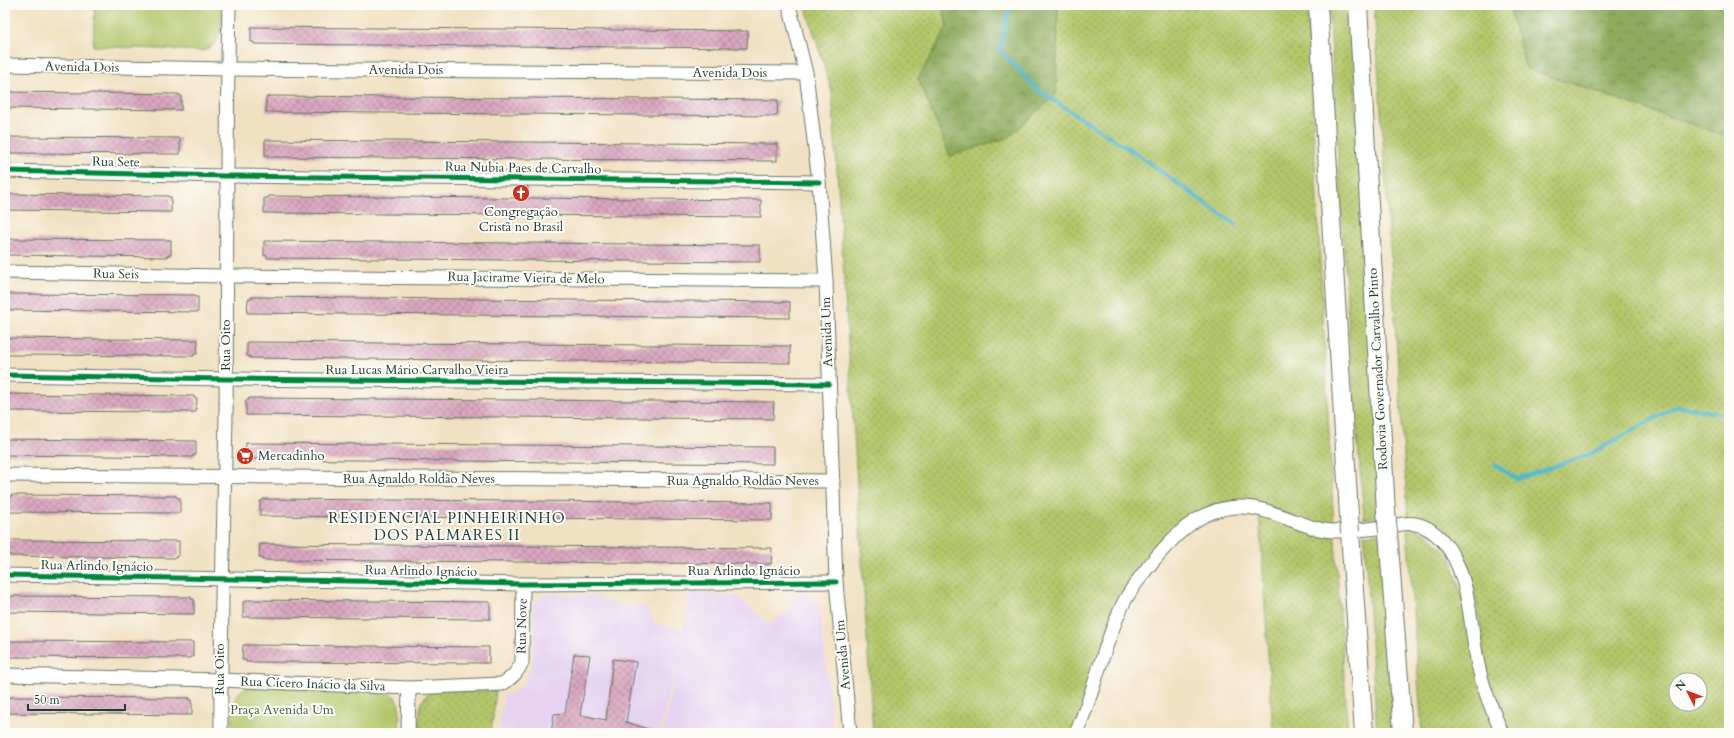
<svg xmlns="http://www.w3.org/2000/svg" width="1734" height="738" viewBox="0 0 1734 738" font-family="Cardo,serif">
	<defs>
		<pattern id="grass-dots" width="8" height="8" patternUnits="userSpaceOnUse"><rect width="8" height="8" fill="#b3c66a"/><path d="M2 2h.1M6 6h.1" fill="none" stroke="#91a258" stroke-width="1.8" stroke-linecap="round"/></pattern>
		<pattern id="forest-crowns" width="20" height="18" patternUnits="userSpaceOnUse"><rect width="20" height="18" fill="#8eab5e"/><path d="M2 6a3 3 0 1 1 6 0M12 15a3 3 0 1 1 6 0" fill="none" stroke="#738c4e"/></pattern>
		<pattern id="building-cross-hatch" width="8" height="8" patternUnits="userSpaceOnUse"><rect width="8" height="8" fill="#daa7c0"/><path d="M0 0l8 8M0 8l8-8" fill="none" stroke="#b0899d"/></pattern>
	</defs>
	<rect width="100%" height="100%" fill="#fdfcf7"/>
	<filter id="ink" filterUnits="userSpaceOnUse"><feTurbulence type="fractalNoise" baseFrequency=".025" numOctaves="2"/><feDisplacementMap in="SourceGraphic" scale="8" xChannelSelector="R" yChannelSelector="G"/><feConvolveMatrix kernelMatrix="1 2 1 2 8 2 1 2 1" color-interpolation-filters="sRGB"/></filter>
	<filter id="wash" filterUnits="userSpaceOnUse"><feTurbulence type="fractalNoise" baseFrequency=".012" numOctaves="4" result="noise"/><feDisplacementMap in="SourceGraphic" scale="16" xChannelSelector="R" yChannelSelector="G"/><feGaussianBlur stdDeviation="0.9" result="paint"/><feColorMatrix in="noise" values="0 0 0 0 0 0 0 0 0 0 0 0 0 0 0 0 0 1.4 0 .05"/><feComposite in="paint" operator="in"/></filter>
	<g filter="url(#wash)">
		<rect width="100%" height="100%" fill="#f1e1c3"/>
		<path fill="#e5d3f1" d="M798,591L805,592L812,596L820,608L833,733H663L680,647L659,733H499L504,695L513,693L523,684L531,669L535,633L533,604L540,597L550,593L593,596L617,605H645L656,624L683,630L691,593L738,596L769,624L788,612Z"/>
		<g fill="url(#grass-dots)" stroke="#69824f" fill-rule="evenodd">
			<path d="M805,5H943L947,28L918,79L1056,95L1058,5H1307L1333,511L1348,733H1273L1259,510L1237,506L1165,537L1136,574L1073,733H873L832,91Z"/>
			<path d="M1329,5H1350L1383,516L1364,519L1350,349Z"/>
			<path d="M1374,5H1509L1526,68L1729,137V733H1502L1485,693L1483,639L1475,594L1458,543L1435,521L1408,517ZM1676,680H1700V704H1676Z"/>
			<path d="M1410,527L1427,533L1451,558L1500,733H1422L1407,530Z"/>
			<path d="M1383,533L1398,733H1377L1364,535Z"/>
			<path d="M437,689L496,691L491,733H419C420,715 416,696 437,689Z"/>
		</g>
		<g fill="url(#forest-crowns)" stroke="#567449">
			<path d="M943,5H1058L1056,95L1007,138L950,156L918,79L947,28Z"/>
			<path d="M1509,5H1729V137L1526,68Z"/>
		</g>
		<g fill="#b3c66a" stroke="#69824f">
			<path d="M95,5H222C221,24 224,44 202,51L93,46Z"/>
			<path d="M250,686L389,691C404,704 399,715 399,733H232C233,713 228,694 250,686Z"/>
		</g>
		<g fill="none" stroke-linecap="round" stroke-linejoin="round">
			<g stroke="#4bb5c9" stroke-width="4">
				<path d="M1010,5L1000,50L1038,90L1138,155L1236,225"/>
				<path d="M1495,465L1517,479L1590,454L1677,406L1729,415"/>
			</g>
		</g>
		<g id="blocks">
			<g fill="url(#building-cross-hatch)">
				<path d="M251,27L748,31L747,48L254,44V42H251Z"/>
				<path d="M5,92L178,94V95H181V110L5,108Z"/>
				<path d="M269,96L778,100L777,116L266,112V97H269Z"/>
				<path d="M5,137L180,138V154L5,153Z"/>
				<path d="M265,140L777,144V161L268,157V155H265Z"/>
				<path d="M516,187H528L527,198L761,200V217L264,213V198H268V196L515,198Z"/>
				<path d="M5,194L168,196V197H171V212L5,210Z"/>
				<path d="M5,239L171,240V255H168L167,257L5,255Z"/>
				<path d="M264,241L760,245V262L267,258V255L264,256Z"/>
				<path d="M5,294L195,295V297H198V312L5,310Z"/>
				<path d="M251,297L790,302V318L247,313L248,299H251Z"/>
				<path d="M5,338L198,340L197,354H194V356L5,355Z"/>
				<path d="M247,342L790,346V363L250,358V356H247Z"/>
				<path d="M5,394L194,396V398H197L196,412L5,411Z"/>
				<path d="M249,398L774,402L773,419L246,415V400H249Z"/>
				<path d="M5,439L196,441V455H193V457L5,455Z"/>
				<path d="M246,443L773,447V464L249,459L248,457H245Z"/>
				<path d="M11,495L176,496L177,498H180V513L5,512V497H11Z"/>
				<path d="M263,499L772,503V520L260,516V501H263Z"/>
				<path d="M5,540L179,541V556H176V558L10,556V554H5Z"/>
				<path d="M260,544L772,548L771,564L262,560L263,558H259Z"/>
				<path d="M10,596L191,597V599H194V614L5,612V598H10Z"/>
				<path d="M246,600L490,602V619L243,617V602H246Z"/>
				<path d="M5,641L193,642V657H190V658L9,657V655H5Z"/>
				<path d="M243,645L489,647V663L246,662V660H242Z"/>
				<path d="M574,654L590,655L580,715L606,720L613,659L636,662L626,722L654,731L653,733H551L554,714L565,713Z"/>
				<path d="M9,697L190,698L189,700H192V715L5,713V699H9Z"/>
			</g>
		</g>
	</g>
	<g filter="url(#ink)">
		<use href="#blocks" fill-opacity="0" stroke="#687666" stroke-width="1"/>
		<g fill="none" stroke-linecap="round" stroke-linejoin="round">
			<defs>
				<g id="minor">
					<path d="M789,5L806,73L819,182L826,281L836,582L850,733"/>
					<path d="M5,65L228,69L806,73"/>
					<path d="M5,171L226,176L819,182"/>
					<path d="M5,272L226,276L826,281"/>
					<path d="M5,375L226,379L829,384"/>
					<path d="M5,475L833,481"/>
					<path d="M5,575L523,584L836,582"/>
					<path d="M5,675L220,680L409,688L502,684C512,678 517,673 522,662L523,584"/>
					<path d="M221,733C220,627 224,521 226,415C227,278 226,142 229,5"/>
					<path d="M408,733L409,688"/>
					<path d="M1076,733C1095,691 1103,644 1124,602C1130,590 1140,578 1148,567C1171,539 1198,508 1237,507C1270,505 1300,529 1333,531C1352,531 1372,529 1390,526C1398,525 1408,522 1415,524C1425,525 1435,533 1442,540C1472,573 1469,628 1479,669C1484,691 1493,712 1502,733"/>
				</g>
				<g id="highway">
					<path d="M1318,5L1349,515"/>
					<path d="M1358,5L1386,512"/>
					<path d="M1388,532L1403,733"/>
					<path d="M1350,533L1364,733"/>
				</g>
			</defs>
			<use href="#minor" stroke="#687666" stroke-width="15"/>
			<use href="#highway" stroke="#687666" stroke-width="20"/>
			<use href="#minor" stroke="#fff" stroke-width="13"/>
			<use href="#highway" stroke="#fff" stroke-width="18"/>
			<defs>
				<g id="highway-bridge">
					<path d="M1386,512L1388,532"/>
					<path d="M1349,515L1350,533"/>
				</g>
			</defs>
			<use href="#highway-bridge" stroke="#687666" stroke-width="20" stroke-linecap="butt"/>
			<use href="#highway-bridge" stroke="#fff" stroke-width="18"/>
			<defs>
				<g id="cycleway">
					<path d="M5,171L226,176L819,182"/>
					<path d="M5,375L226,379L829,384"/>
					<path d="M5,575L523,584L836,582"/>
				</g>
			</defs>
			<use href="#cycleway" stroke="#fdfcf7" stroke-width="8"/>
			<use href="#cycleway" stroke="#00873e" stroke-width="5"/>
		</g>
	</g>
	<defs>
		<symbol id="church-disc" viewBox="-11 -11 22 22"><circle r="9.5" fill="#c8321e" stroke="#fdfcf7"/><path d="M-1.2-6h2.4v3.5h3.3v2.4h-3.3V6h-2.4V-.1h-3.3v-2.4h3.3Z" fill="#fff"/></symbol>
		<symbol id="supermarket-disc" viewBox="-11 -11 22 22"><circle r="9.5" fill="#c8321e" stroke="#fdfcf7"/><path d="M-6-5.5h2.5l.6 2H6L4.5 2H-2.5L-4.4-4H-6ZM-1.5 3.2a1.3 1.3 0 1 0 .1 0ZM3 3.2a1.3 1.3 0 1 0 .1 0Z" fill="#fff"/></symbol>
	</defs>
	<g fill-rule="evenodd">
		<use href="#church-disc" x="511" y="183" width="20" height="20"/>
		<use href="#supermarket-disc" x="235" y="446" width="20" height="20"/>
	</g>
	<g text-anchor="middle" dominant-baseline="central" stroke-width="4" stroke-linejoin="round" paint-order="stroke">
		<g font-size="13" fill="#1f3d34" stroke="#fdfcf7">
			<text transform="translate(82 67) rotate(1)">Avenida Dois</text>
			<text x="406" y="70">Avenida Dois</text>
			<text x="730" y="73">Avenida Dois</text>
			<text transform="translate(116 162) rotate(1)">Rua Sete</text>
			<text transform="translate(523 168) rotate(1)">Rua Nubia Paes de Carvalho</text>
			<text transform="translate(116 274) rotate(1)">Rua Seis</text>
			<text transform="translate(526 278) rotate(1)">Rua Jacirame Vieira de Melo</text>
			<text transform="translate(827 332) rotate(-92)">Avenida Um</text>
			<text transform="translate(226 345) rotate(-90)">Rua Oito</text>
			<text transform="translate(1378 369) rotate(-93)">Rodovia Governador Carvalho Pinto</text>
			<text x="417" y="370">Rua Lucas Mário Carvalho Vieira</text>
			<text x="419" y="479">Rua Agnaldo Roldão Neves</text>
			<text x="743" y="481">Rua Agnaldo Roldão Neves</text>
			<text transform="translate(97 566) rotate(1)">Rua Arlindo Ignácio</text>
			<text transform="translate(421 571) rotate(1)">Rua Arlindo Ignácio</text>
			<text x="744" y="571">Rua Arlindo Ignácio</text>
			<text transform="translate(522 626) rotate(-89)">Rua Nove</text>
			<text transform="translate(843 655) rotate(-95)">Avenida Um</text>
			<text transform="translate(220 669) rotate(-90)">Rua Oito</text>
			<text transform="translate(313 684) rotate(2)">Rua Cícero Inácio da Silva</text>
		</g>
		<g font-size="13" fill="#1f3d34" stroke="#fdfcf7">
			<text x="521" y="212">Congregação<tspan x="521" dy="15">Cristã no Brasil</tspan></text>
			<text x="258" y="456" text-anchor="start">Mercadinho</text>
		</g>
		<g font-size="13" fill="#445f42" stroke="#fdfcf7">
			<text x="282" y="710">Praça Avenida Um</text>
		</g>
		<g font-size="15" letter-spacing="1" fill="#1f3d34" stroke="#fdfcf7">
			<text x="447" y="518">RESIDENCIAL PINHEIRINHO<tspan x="447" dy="17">DOS PALMARES II</tspan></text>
		</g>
	</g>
	<rect width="1734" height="738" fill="none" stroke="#fdfcf7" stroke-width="20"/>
	<g transform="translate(1688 692) rotate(312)"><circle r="19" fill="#fdfcf7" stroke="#a4b0a9"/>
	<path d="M0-3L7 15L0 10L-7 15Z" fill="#c8321e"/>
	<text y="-6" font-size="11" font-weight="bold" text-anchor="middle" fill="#1f3d34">N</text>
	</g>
	<path d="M28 704v6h97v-6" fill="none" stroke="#1f3d34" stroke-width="2"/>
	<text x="34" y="704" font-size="12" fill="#1f3d34" stroke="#fdfcf7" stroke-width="3" paint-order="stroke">50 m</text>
</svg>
